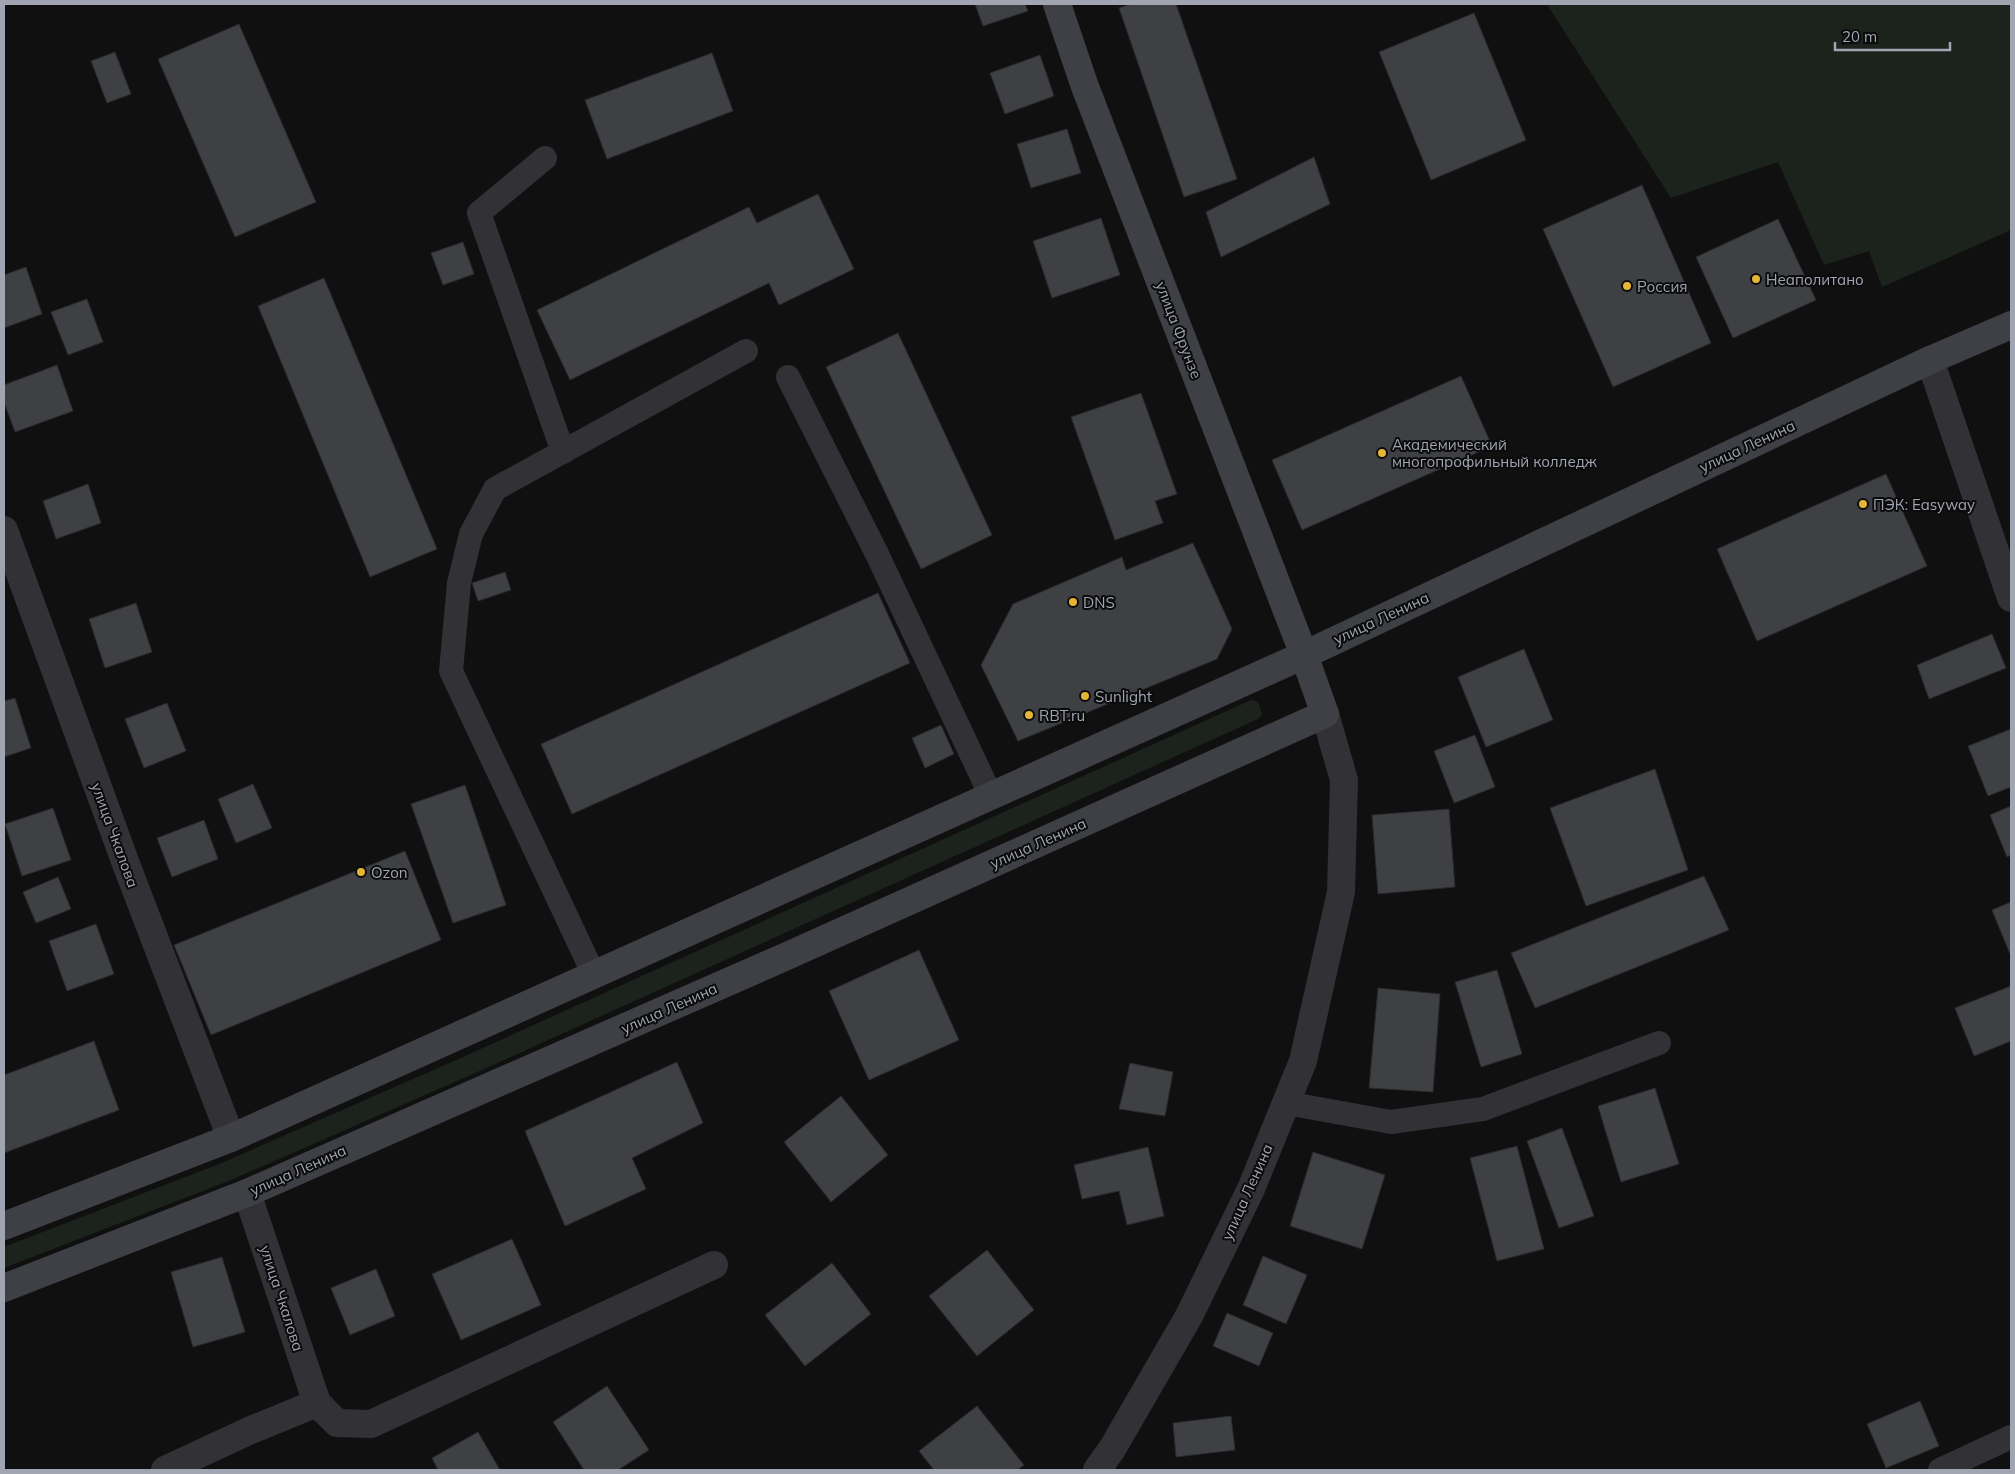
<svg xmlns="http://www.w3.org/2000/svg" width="2015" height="1474" viewBox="0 0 2015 1474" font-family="Mulish,sans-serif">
	<rect width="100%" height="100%" fill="#101011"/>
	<g fill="#1c231d">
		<path d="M1549,4H2011V230L1882,287L1869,251L1824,265L1778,162L1671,198L1548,6Z"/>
		<path d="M1251,700L1258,702L1262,714L1258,719L473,1074L231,1180L4,1268V1247L224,1162L463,1057Z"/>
	</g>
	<g fill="#3f4044" stroke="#2a2a2d">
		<path d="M975,4H1025L1028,11L983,26Z"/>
		<path d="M1131,4H1176L1237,179L1184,197L1119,8Z"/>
		<path d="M1474,13L1526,140L1431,180L1379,52Z"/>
		<path d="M239,24L316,202L235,237L158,59Z"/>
		<path d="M115,52L131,94L107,103L91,61Z"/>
		<path d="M712,53L733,111L607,159L585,100Z"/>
		<path d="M1040,55L1054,96L1005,114L990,73Z"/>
		<path d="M1067,129L1081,173L1031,188L1017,144Z"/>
		<path d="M1314,157L1330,204L1221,257L1206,212Z"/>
		<path d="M1642,185L1711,343L1613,387L1543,229Z"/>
		<path d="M818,194L854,269L779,305L769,283L570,380L537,310L749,207L757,223Z"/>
		<path d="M1101,218L1120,275L1052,298L1033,241Z"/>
		<path d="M1778,219L1816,300L1733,338L1696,257Z"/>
		<path d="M463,242L474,274L443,285L431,253Z"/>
		<path d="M26,267L42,314L4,328V275Z"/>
		<path d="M324,278L437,549L370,577L258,306Z"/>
		<path d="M87,299L103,342L68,355L51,312Z"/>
		<path d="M898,333L992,535L921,569L826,367Z"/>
		<path d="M57,365L73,411L15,432L4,402V385Z"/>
		<path d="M1461,376L1492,446L1302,530L1272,460Z"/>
		<path d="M1141,393L1177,494L1155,501L1163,523L1115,540L1071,417Z"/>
		<path d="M1886,474L1927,566L1757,641L1717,549Z"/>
		<path d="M88,484L101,523L56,539L43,501Z"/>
		<path d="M1193,543L1232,629L1217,659L1018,741L981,665L1013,604L1122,557L1126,570Z"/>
		<path d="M505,572L511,590L478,601L472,583Z"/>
		<path d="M878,593L910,663L572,814L541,744Z"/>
		<path d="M136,603L152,652L105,668L89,619Z"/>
		<path d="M1992,634L2006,668L1929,699L1917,665Z"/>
		<path d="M1524,649L1553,720L1486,747L1458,677Z"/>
		<path d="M15,698L31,748L4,757V701Z"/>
		<path d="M167,703L186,751L144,768L125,719Z"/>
		<path d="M941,725L954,754L925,768L912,738Z"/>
		<path d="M2011,729V787L1988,796L1968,746Z"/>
		<path d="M1475,735L1495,787L1454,803L1434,751Z"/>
		<path d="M1655,769L1688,870L1586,906L1550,808Z"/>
		<path d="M253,784L272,828L236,843L218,799Z"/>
		<path d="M465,785L506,905L453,923L411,804Z"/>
		<path d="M2011,806V855L2007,857L1990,815Z"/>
		<path d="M53,808L71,860L22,876L5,824Z"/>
		<path d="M1449,809L1455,887L1378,894L1372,815Z"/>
		<path d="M204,820L218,859L172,877L157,838Z"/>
		<path d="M405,851L441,940L211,1035L174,945Z"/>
		<path d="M1704,876L1729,930L1535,1008L1511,953Z"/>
		<path d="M58,877L71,909L36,923L23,892Z"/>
		<path d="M2011,902V953L2010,954L1992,910Z"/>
		<path d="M96,924L114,974L67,991L49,941Z"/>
		<path d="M919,950L959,1040L869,1080L829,991Z"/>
		<path d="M1497,970L1522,1054L1481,1067L1455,982Z"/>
		<path d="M2011,986V1041L1974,1056L1955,1008Z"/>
		<path d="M1378,988L1440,994L1433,1092L1369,1088Z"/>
		<path d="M94,1041L119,1110L4,1153V1075Z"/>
		<path d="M677,1062L703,1123L632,1158L646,1189L565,1226L525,1131Z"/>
		<path d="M1130,1063L1173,1072L1165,1116L1119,1109Z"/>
		<path d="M1655,1088L1679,1164L1621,1182L1598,1106Z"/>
		<path d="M841,1096L888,1155L831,1202L784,1142Z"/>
		<path d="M1562,1128L1594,1216L1559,1228L1527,1141Z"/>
		<path d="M1517,1146L1544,1249L1497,1261L1470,1158Z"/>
		<path d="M1148,1147L1164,1216L1127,1225L1119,1191L1082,1199L1074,1165Z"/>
		<path d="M1313,1152L1385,1175L1362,1249L1290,1226Z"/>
		<path d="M512,1239L541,1305L461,1340L432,1274Z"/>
		<path d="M987,1250L1034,1310L977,1356L929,1296Z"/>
		<path d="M1263,1256L1307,1275L1286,1324L1243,1305Z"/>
		<path d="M222,1257L245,1332L193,1347L171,1272Z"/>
		<path d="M832,1263L871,1314L805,1366L765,1315Z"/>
		<path d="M376,1269L395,1316L350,1335L331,1288Z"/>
		<path d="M1227,1313L1273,1333L1259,1366L1213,1346Z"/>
		<path d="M607,1386L649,1450L618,1470H584L553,1422Z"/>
		<path d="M1920,1401L1939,1446L1886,1468L1867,1424Z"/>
		<path d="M977,1406L1024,1465L1017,1470H934L919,1451Z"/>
		<path d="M1231,1416L1235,1450L1176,1457L1173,1423Z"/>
		<path d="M478,1432L500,1470H438L432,1458Z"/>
	</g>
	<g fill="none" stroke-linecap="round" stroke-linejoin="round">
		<g stroke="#313136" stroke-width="24">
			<path d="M545,158L479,213L563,452"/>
			<path d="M788,377L877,554L991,796"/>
			<path d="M594,975L451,671L459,583L471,534L495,489L746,351"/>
			<path d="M1286,1103L1391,1122L1483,1109L1659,1043"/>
			<path d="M1940,1470L2011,1437"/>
		</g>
		<g stroke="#313136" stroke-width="28">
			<path d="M1930,360L2011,598"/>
			<path d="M4,530L126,864L231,1138"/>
			<path d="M247,1193L317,1403"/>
			<path d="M165,1470L251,1430L317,1403L337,1423L371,1424L714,1265"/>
			<path d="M1097,1470L1112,1449L1189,1316L1251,1189L1303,1061L1341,892L1344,780L1325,714"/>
		</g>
		<g stroke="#3f4045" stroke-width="28">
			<path d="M4,1226L231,1138L1304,655L1930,360L2011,325"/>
			<path d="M4,1288L247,1193L787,956L1325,714L1304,655L1084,84L1057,4"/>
		</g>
	</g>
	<g fill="#e6b533" stroke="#0b0b0c" stroke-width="2">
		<circle cx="1756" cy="279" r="5"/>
		<circle cx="1627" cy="286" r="5"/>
		<circle cx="1382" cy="453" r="5"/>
		<circle cx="1863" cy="504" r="5"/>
		<circle cx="1073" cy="602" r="5"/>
		<circle cx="1085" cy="696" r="5"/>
		<circle cx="1029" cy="715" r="5"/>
		<circle cx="361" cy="872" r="5"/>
	</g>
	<g text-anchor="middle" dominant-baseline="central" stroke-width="4" stroke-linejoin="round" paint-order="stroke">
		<g font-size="15" fill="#a1a5b1" stroke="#0b0b0c" text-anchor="start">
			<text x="1766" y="279">Неаполитано</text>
			<text x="1637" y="286">Россия</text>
			<text x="1392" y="444">Академический<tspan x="1392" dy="17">многопрофильный колледж</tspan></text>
			<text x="1873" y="504">ПЭК: Easyway</text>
			<text x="1083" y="602">DNS</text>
			<text x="1095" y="696">Sunlight</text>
			<text x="1039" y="715">RBT.ru</text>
			<text x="371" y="872">Ozon</text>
		</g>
		<g font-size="15" fill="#a1a5b1" stroke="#0b0b0c">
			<text transform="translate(1179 330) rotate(69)">улица Фрунзе</text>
			<text transform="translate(1747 446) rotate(-25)">улица Ленина</text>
			<text transform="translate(1381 618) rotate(-25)">улица Ленина</text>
			<text transform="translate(115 835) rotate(70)">улица Чкалова</text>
			<text transform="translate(1038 843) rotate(-24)">улица Ленина</text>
			<text transform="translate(669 1008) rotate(-24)">улица Ленина</text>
			<text transform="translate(298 1170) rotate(-24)">улица Ленина</text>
			<text transform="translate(1247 1192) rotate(-66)">улица Ленина</text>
			<text transform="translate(282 1298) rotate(72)">улица Чкалова</text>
		</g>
	</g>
	<rect width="2015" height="1474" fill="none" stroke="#a1a5b1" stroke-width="10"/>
	<path d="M1835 42v8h115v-8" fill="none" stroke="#a1a5b1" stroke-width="2.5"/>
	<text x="1842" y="42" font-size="15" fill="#a1a5b1" stroke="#0b0b0c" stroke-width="4" paint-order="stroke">20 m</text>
</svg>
